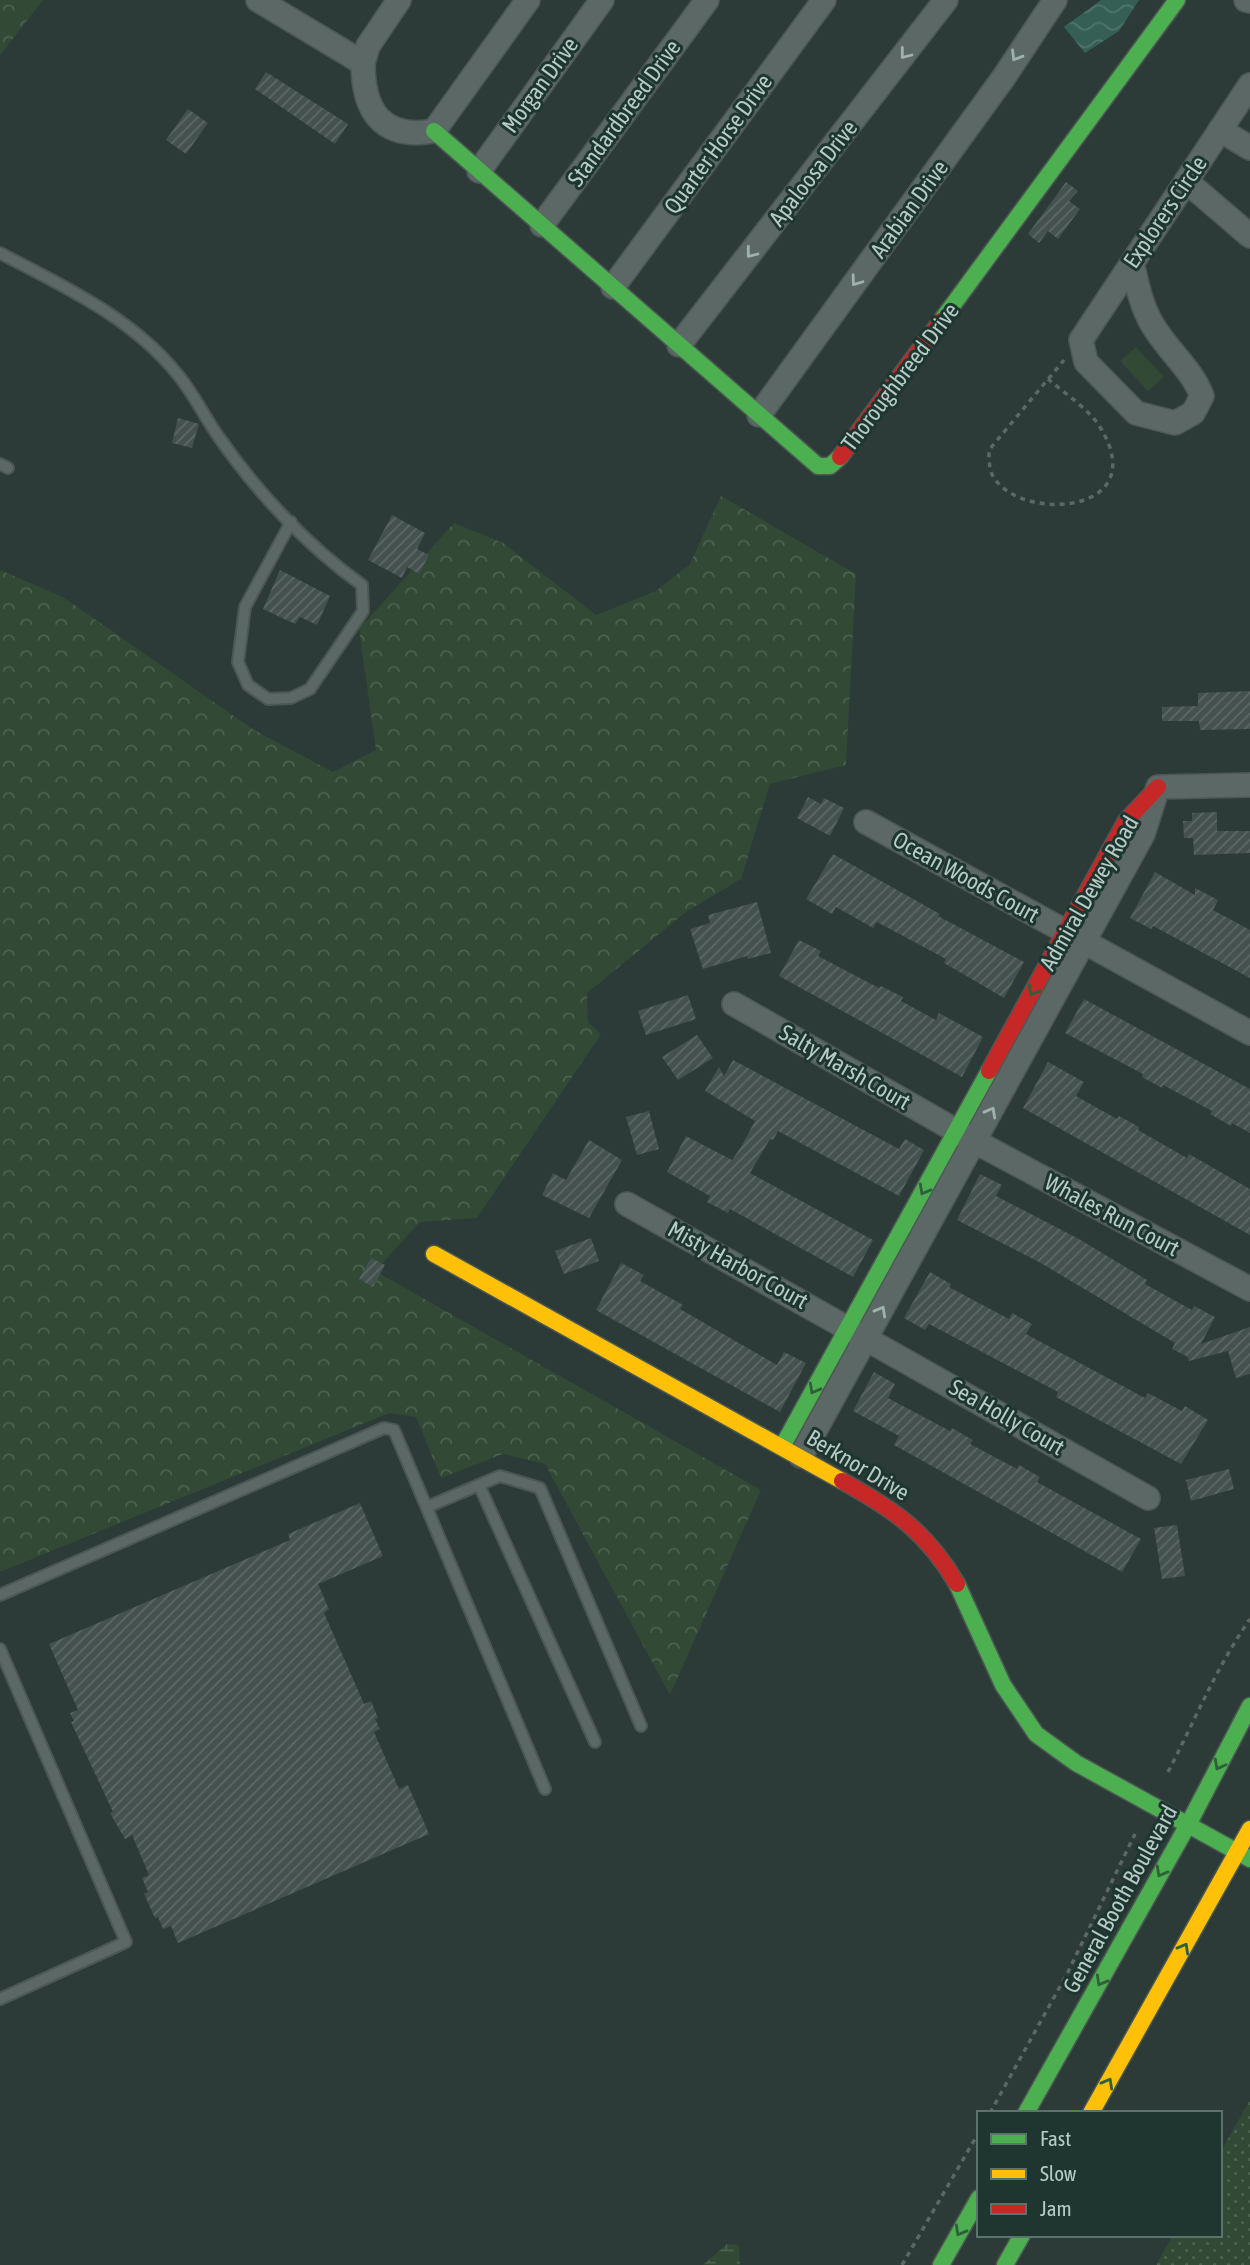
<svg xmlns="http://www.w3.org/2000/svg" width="1250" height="2265" viewBox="0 0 1250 2265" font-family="'Asap Condensed',sans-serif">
	<defs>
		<pattern id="forest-crowns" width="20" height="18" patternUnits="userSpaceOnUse" patternTransform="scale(1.75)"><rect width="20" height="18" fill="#314935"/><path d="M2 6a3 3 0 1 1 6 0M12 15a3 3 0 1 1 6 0" fill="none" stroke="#4d6251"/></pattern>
		<pattern id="wetland-marsh" width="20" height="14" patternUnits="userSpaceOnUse" patternTransform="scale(1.75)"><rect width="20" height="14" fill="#314935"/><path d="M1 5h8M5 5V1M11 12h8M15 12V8" fill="none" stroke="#4d6251"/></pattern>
		<pattern id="park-dots" width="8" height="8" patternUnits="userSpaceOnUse" patternTransform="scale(1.75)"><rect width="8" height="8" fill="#314935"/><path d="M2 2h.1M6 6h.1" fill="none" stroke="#4d6251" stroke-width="1.8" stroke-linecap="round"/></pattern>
		<pattern id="water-waves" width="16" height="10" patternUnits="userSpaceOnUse" patternTransform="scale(1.75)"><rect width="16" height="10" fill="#355f55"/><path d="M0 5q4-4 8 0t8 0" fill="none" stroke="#50756c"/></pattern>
		<pattern id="building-hatch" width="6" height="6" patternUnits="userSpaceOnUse" patternTransform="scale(1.75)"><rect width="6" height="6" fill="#44514e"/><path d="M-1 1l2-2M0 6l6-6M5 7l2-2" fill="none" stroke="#5d6966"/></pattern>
	</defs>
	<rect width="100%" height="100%" fill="#2c3b37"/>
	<g fill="url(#forest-crowns)">
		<path d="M0,0H43L0,55Z"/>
		<path d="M721,496L856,574L846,765L770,784L741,879L686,912L587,993L588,1022L601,1034L477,1218L420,1222L375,1271L761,1490L670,1695L545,1464L503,1454L441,1478L416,1417L389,1413L0,1572V570L63,597L254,730L333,772L376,750L359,629L454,523L503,543L596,615L656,591L690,564Z"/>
	</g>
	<path fill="url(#wetland-marsh)" d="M727,2244L739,2245L740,2265H703Z"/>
	<path fill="url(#park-dots)" d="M1250,2100V2265H1156L1173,2235H1220V2153Z"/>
	<path fill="#314935" d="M1136,347L1164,377L1148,391L1120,361Z"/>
	<path fill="url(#water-waves)" d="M1101,0H1139L1119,31L1085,53L1064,27Z"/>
	<g fill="url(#building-hatch)">
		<path d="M266,72L348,124L335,144L255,89Z"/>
		<path d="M188,109L208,123L186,154L166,140Z"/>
		<path d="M1066,182L1078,191L1069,201L1080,209L1058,239L1048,231L1039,243L1028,234Z"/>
		<path d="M178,418L199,424L192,448L172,443Z"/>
		<path d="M392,515L425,533L417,549L429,555L419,574L407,567L402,578L368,560Z"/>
		<path d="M280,570L330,596L317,625L300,617L295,624L263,609Z"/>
		<path d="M1250,691V729L1200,730L1199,721H1162V707L1198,706V693Z"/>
		<path d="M808,797L821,804L824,798L844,808L830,836L797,818Z"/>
		<path d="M1217,812V831H1250V853L1194,855L1193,838H1184L1183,821H1192V813Z"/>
		<path d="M833,854L940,914L938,916L1024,962L1004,998L944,963L946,959L877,922L873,928L836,907L832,914L806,899Z"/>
		<path d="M1155,872L1195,895V888L1218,900L1213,910L1250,930V978L1153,926L1151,929L1130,918Z"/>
		<path d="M757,902L771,953L748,959L747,956L703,969L690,929L710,923L708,915Z"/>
		<path d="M799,940L821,951L818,956L879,988L881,986L903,997L901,1001L936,1020L939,1013L983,1037L962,1077L779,976Z"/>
		<path d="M688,995L696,1019L646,1035L638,1011Z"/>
		<path d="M1084,999L1250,1089V1133L1232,1123L1231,1126L1210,1114L1212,1111L1163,1085L1162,1088L1142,1077L1143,1074L1065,1033Z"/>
		<path d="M697,1035L713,1058L678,1080L662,1057Z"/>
		<path d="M733,1060L899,1149L905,1139L924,1150L899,1196L778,1131L773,1140L770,1139L750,1173L873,1240L853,1277L730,1209L728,1213L707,1202L710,1196L667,1172L686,1136L732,1160L741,1147L755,1121L705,1091L719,1067L724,1076Z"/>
		<path d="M1048,1062L1084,1082L1076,1096L1117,1119L1119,1116L1139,1127L1138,1130L1187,1158L1189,1154L1250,1189V1235L1023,1108Z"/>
		<path d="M649,1111L659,1149L637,1155L626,1117Z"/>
		<path d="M589,1140L622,1160L589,1218L542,1195L553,1173L566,1180Z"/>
		<path d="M980,1174L1002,1185L996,1196L1079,1239L1147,1280L1145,1284L1192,1310L1194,1306L1215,1317L1201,1344L1250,1327V1374L1236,1378L1228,1351L1189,1361L1188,1357L1172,1349L1175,1343L1039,1262L957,1220Z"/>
		<path d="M591,1238L599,1261L564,1274L555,1251Z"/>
		<path d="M371,1258L385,1265L373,1287L359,1279Z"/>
		<path d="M621,1263L644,1275L640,1281L683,1305L680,1309L777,1365L784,1352L806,1363L780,1412L596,1310Z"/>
		<path d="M930,1272L951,1284L949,1287L1009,1319L1012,1313L1032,1324L1026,1334L1145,1398L1148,1393L1182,1411L1185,1406L1208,1420L1181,1464L1056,1397L1058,1392L929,1324L925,1330L904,1318Z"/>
		<path d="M874,1372L895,1384L888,1398L950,1431L952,1428L973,1440L970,1444L1017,1469L1019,1465L1040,1477L1037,1482L1141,1539L1122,1572L894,1445L899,1436L853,1411Z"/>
		<path d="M1229,1469L1234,1489L1191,1501L1186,1480Z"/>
		<path d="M360,1503L383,1556L318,1584L329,1609L324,1613L364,1704L371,1701L378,1718L375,1719L380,1729L374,1732L399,1789L408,1785L429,1834L178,1943L171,1926L163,1929L158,1917L155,1918L144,1894L148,1892L142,1878L149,1875L132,1835L125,1839L110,1813L113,1812L71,1722L74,1721L70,1713L78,1710L49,1644L290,1540L288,1534Z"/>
		<path d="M1177,1525L1185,1576L1162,1579L1154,1528Z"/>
	</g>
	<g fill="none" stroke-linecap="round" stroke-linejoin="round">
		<defs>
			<g id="lane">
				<path d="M0,253C63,286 133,318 178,375C193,393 203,414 216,433C255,490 306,545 362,585L363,611L310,689L291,698L268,699L248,685L238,662L245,607L291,522"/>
				<path d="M0,464L8,468"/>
				<path d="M479,1485L595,1742"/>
				<path d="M427,1507L500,1476L540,1488L641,1726"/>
				<path d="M0,1595L384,1428L394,1430L545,1789"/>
				<path d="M0,1649L126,1942L0,1999"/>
			</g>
			<g id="street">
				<path d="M258,0L363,63L368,46L399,0"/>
				<path d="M1246,0L1250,1"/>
				<path d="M363,63C363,111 382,140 434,131L528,0"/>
				<path d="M1220,130L1250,148"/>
				<path d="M479,171L602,0"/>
				<path d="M1186,181L1250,236"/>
				<path d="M542,225L707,0"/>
				<path d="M1132,263C1137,284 1141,305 1152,324C1167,350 1191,368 1202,396L1193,413L1175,423L1136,413L1086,362L1081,340L1250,85"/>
				<path d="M613,287L824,0"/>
				<path d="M679,345L946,0"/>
				<path d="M759,415L1004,77L1055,0"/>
				<path d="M866,822L1250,1033"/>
				<path d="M734,1004L974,1141L1250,1289"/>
				<path d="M627,1204L1148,1498"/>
				<path d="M801,1456L1143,834L1158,787L1250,785"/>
			</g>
			<g id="fast">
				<path d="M434,131L818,466H830L840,457"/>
				<path d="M941,321L1177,0"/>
				<path d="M782,1447L989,1071"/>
				<path d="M957,1584L1003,1685L1036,1734L1076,1763L1250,1859"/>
				<path d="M1026,2113L1189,1823L1250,1706"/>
				<path d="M941,2265L979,2198"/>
				<path d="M1005,2265L1022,2235"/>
			</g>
			<g id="slow">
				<path d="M434,1254L842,1481"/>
				<path d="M1091,2113L1250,1829"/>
			</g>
			<g id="jam">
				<path d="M840,457L941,321"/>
				<path d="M989,1071L1126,821L1158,787"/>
				<path d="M842,1481C893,1509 927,1532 957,1584"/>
			</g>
		</defs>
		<use href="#lane" stroke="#4c5754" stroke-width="14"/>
		<use href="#street" stroke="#4c5754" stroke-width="26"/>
		<use href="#fast" stroke="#4c5754" stroke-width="19"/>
		<use href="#slow" stroke="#4c5754" stroke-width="19"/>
		<use href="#jam" stroke="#4c5754" stroke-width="19"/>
		<g stroke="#5c6864" stroke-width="3.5" stroke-dasharray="5 5" stroke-linecap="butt">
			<path d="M1048,379C1064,393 1089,409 1100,427C1156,518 1011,523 991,472C989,466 989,457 989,450L1064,360"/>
			<path d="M1168,1772C1195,1720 1217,1666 1250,1619"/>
			<path d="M990,2113L1068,1972L1135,1834"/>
			<path d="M902,2265L979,2132"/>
		</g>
		<use href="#lane" stroke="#5c6865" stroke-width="10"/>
		<use href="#street" stroke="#5c6865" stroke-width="23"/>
		<use href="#fast" stroke="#4caf50" stroke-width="16"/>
		<use href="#slow" stroke="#ffc107" stroke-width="16"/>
		<use href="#jam" stroke="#c62828" stroke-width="16"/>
	</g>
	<defs><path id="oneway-chevron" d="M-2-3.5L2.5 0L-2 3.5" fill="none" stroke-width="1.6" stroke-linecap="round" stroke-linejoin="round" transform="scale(1.75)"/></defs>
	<g stroke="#a0b2ae">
		<use href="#oneway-chevron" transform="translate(905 54) rotate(128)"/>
		<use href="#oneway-chevron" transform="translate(1016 56) rotate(121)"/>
		<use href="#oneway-chevron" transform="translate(751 253) rotate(128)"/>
		<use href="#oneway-chevron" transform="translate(856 281) rotate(126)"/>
		<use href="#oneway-chevron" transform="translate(991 1112) rotate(-61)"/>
		<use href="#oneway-chevron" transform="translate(881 1311) rotate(-61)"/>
	</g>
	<g stroke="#2f603b">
		<use href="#oneway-chevron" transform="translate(1033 991) rotate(119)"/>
		<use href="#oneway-chevron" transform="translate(924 1190) rotate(119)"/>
		<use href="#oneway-chevron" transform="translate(814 1389) rotate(119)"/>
		<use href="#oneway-chevron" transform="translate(1219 1765) rotate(118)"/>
		<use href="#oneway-chevron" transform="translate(1161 1872) rotate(119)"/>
		<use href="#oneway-chevron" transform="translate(1184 1948) rotate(-61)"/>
		<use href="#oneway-chevron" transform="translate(1101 1981) rotate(119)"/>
		<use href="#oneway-chevron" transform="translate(1108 2083) rotate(-61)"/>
		<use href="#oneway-chevron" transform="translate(960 2231) rotate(119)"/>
	</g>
	<g text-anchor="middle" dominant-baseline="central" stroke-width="6" stroke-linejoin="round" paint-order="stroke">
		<g font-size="23" fill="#b7cbc6" stroke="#1f3630">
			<text transform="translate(540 85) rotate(-54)">Morgan Drive</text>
			<text transform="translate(624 113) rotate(-54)">Standardbreed Drive</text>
			<text transform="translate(718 144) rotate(-54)">Quarter Horse Drive</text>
			<text transform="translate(813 173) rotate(-52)">Apaloosa Drive</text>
			<text transform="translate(909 209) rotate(-54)">Arabian Drive</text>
			<text transform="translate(1165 212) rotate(-56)">Explorers Circle</text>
			<text transform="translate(900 377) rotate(-53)">Thoroughbreed Drive</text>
			<text transform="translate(966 877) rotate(29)">Ocean Woods Court</text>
			<text transform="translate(1089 893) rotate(-60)">Admiral Dewey Road</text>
			<text transform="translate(845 1067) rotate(30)">Salty Marsh Court</text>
			<text transform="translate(1112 1215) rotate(28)">Whales Run Court</text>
			<text transform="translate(738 1265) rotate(29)">Misty Harbor Court</text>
			<text transform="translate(1007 1417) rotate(30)">Sea Holly Court</text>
			<text transform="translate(858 1465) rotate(31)">Berknor Drive</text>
			<text transform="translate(1120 1899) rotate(-61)">General Booth Boulevard</text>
		</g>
	</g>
	<rect x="977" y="2111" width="245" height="126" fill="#1f3630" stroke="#5c726c" stroke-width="2"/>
	<rect x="991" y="2134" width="35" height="10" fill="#4caf50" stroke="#5c726c" stroke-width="2"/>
	<text x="1040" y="2146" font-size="21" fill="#b7cbc6">Fast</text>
	<rect x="991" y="2169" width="35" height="10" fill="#ffc107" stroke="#5c726c" stroke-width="2"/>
	<text x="1040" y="2181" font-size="21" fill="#b7cbc6">Slow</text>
	<rect x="991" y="2204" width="35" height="10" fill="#c62828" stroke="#5c726c" stroke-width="2"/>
	<text x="1040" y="2216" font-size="21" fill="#b7cbc6">Jam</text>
</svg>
